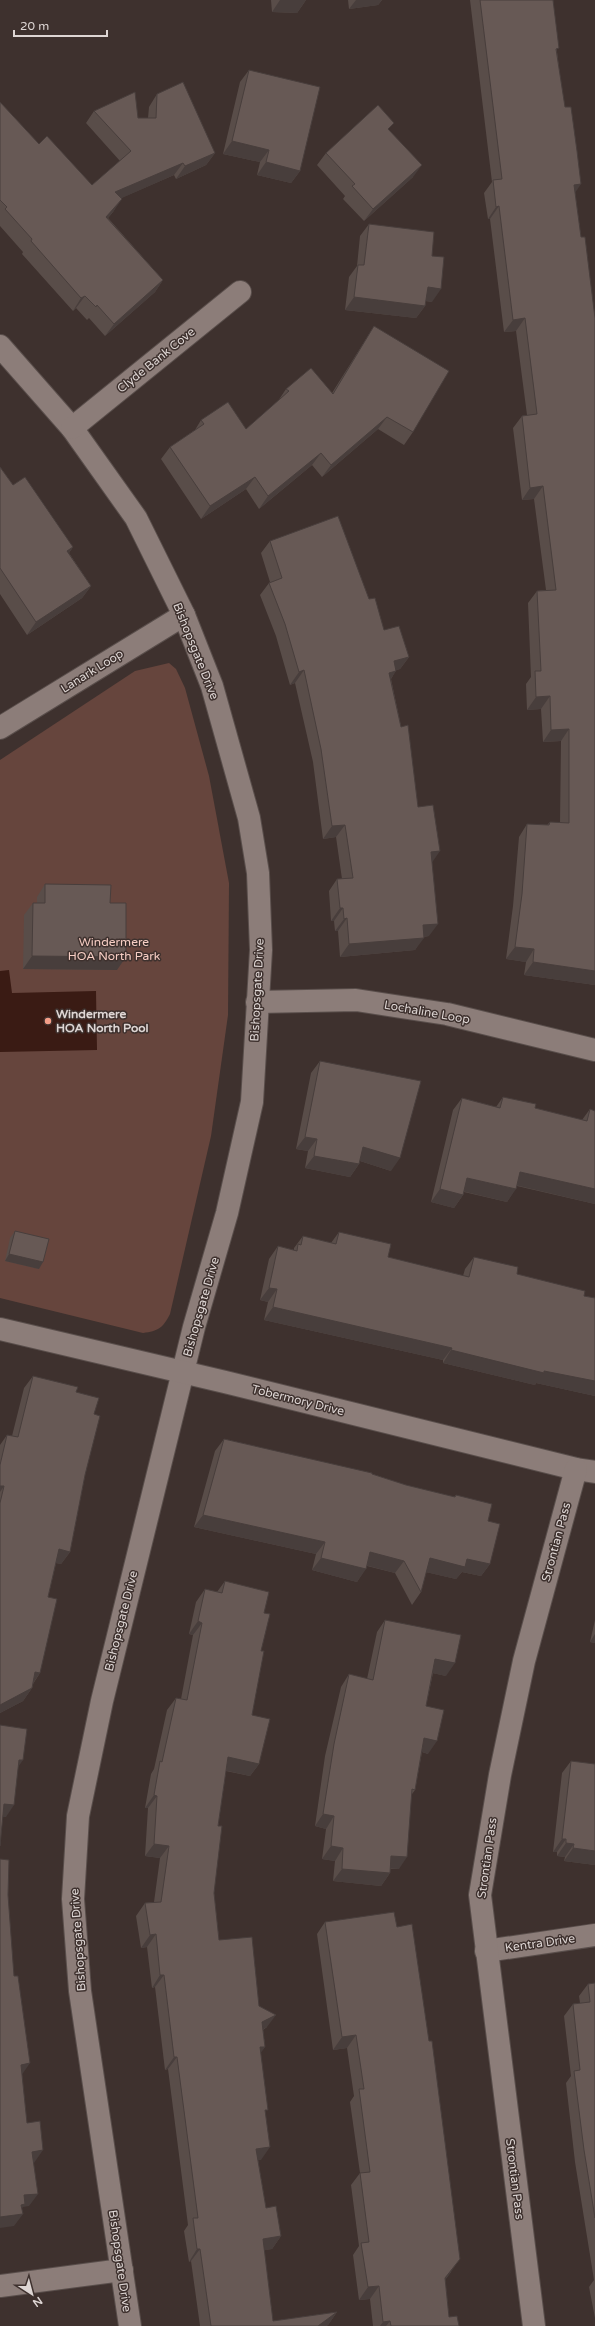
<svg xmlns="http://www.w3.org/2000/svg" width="595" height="2326" viewBox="0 0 595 2326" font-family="'Varela Round',sans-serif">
	<rect width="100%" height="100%" fill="#3e312e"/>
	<path fill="#66453d" d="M169,663L176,669L185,688L209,776L229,883L228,1015L211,1136L170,1314C163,1328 158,1331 143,1333L0,1298V760L135,671Z"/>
	<path fill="#3a1b14" d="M9,970L12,993L96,991L97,1050L0,1052V971Z"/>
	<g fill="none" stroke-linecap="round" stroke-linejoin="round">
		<defs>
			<g id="minor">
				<path d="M0,346L72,428L136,518L184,615L212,686L249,818L258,873L261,950L252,1102L227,1213L194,1327L102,1701L78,1816L73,1899L80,1991L130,2326"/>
				<path d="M72,428L240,292"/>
				<path d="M0,728L184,615"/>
				<path d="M257,1002L356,1000L447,1014L595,1050"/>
				<path d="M0,1329L225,1382L576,1469L595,1472"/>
				<path d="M486,1951L595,1935"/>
				<path d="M0,2286L122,2270"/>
				<path d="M534,2326L480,1895L500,1775L524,1661L576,1469"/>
			</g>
		</defs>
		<use href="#minor" stroke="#594e4b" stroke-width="24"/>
		<use href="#minor" stroke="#8c7d79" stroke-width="22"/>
	</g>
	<g fill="#594d49">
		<path d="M271,0H306L297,13L272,12Z"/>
		<path d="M348,0H382L378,5L349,9Z"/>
		<path d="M470,0H553L557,52L575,193L581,237L595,318V985L524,975L526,962L506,959L513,906L519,837L527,824L547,825L550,822L560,823L561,741L543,742L541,709L527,710L526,684L531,677L528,603L537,591L546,590L534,499L522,500L513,428L522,416L527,415L516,331L504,332L490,219H488L484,193L492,182Z"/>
		<path d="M249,70L300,171L291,183L257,175L260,162L223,154L240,82Z"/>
		<path d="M157,94L215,153L206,165L176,179L174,175L121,198L113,212L108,218L163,280L155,292L105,336L89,318L87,320L76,308L73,311L22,254L23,252L0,226V102L39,144L92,185L120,161L86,123L94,111L138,118H148L149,107Z"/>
		<path d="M389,130L413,177L364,221L343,199L345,196L317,165L326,153Z"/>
		<path d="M369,224L432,256V302L426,301L425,306L416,318L345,310L349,277L357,266L360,236Z"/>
		<path d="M374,326L413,432L404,445L378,429L322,477L312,465L259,509L246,489L201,519L161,459L170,447L195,430L201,420L246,429L278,401L286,389L332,393L366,339Z"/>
		<path d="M0,467L13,485L73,547L69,553L91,586L82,598L27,635L0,594Z"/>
		<path d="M270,541L369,599L384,630L409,657L400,669L396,670L391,679L418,807L432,862L429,936L423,937L415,950L340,957L338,931H335L334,921H331L329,891L337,879H342L336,837L323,839L313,762L295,683L290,685L276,636L260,595L269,583L270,582L261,553Z"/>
		<path d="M45,884L110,903L117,970L23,969L24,915L33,903H37V897Z"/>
		<path d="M320,1061L391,1171L360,1161L359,1164L350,1177L305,1168L308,1151L296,1149L311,1073Z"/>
		<path d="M503,1097L535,1108L582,1120L590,1109L595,1204L517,1186L507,1202L464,1192L463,1195L454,1208L431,1202L453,1110L462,1098L496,1107Z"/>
		<path d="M15,1231L39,1269L5,1261L10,1238Z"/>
		<path d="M339,1232L388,1257L463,1276L465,1269L474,1257L517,1274L584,1296L595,1298V1396L536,1383L535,1385L443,1363V1360L264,1320L268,1302L260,1300L269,1259L278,1246L294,1250V1248L303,1236L331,1243Z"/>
		<path d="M33,1376L76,1392L94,1414L85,1475L70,1552L61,1564L56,1563L48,1597L40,1673L33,1684L32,1688L23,1701L0,1713V1445L7,1435L12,1436L24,1388Z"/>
		<path d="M224,1439L372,1474L406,1485L454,1497L456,1495L488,1521L490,1564L481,1576L462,1572L456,1579L426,1572L421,1592L412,1605L395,1573L367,1566L357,1582L312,1570L316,1554L194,1527L215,1451Z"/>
		<path d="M225,1581L264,1613L261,1651L252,1715L259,1764L250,1776L226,1771L218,1826L214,1893L219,1940L259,2006L267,2027L263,2030L265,2047L260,2053L265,2113L261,2160H258L266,2208L281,2236L272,2249L264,2250L273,2321L337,2312L328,2325L326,2326H200L191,2261L189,2262L184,2231L188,2225L168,2069L165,2070L155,1987L152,1988L147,1947L141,1948L136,1916L145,1903L154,1902L160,1858L145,1856L148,1808H145L151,1774L154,1769L167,1710L176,1698L181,1699L193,1635L189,1634L196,1602L205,1589L217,1592Z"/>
		<path d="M385,1620L446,1676L433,1673L426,1706L428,1754L422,1752L415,1790L412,1794L399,1869H390V1873L381,1886L333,1881L335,1861L322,1859L326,1829L315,1826L325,1756L341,1687L349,1674L367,1679L377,1632Z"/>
		<path d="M595,1620V1643L590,1642Z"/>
		<path d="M571,1761L595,1865L564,1861L565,1857L557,1856V1852H553L562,1773Z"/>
		<path d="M325,1922L451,2272L445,2280L449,2317L459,2326H373L370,2299L359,2300L353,2255L359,2246L351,2185L360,2173L350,2102L354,2096L347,2048L333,2050L317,1934Z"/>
		<path d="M595,1983V2318L589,2287L594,2280L575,2162L566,2083L571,2076L564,2016L573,2004L580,2003L579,1996L588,1984Z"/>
	</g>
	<g fill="#483e3c">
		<path d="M280,0H306L297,13L272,12Z"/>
		<path d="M356,0H382L378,5L349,9Z"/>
		<path d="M232,141L269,150L260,162L223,154Z"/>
		<path d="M215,153L206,165L176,179L185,166Z"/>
		<path d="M266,162L300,171L291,183L257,175Z"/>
		<path d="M183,163L174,175L106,205L115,192Z"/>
		<path d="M422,165L413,177L364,221L373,209Z"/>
		<path d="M581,184L573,196L574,185Z"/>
		<path d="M122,199L113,212L98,229L106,217Z"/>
		<path d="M499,206L490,219H488L496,207Z"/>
		<path d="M163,280L155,292L105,336L114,324Z"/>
		<path d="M428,287L441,289L432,302L419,300Z"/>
		<path d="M85,296L76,308L73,311L81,298Z"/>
		<path d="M354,297L425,306L416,318L345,310Z"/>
		<path d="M525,318L516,331L504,332L513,320Z"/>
		<path d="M387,417L378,429L322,477L331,465Z"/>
		<path d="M321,453L312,465L259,509L268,496Z"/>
		<path d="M255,477L246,489L201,519L210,506Z"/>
		<path d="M543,486L534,499L522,500L530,488Z"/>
		<path d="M73,547L64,560L67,551Z"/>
		<path d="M91,586L82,598L27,635L36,622Z"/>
		<path d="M409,657L400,669L385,674L394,661Z"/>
		<path d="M304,670L295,683L290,685L299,672Z"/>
		<path d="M396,671L388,683L389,673Z"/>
		<path d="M550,696L541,709L527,710L536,697Z"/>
		<path d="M569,729L561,741L543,742L551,730Z"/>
		<path d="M345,825L336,837L323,839L332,826Z"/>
		<path d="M440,851L431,864V852Z"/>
		<path d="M340,908H343L334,921H331Z"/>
		<path d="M347,918L338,931H335L344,919Z"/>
		<path d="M438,924L429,936L414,938L423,925Z"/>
		<path d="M424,938L415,950L340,957L349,944Z"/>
		<path d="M515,947L534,949L526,962L506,959Z"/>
		<path d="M32,956L126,957L117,970L23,969Z"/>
		<path d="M533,962L595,971V985L524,975Z"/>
		<path d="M305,1137L317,1139L308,1151L296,1149Z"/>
		<path d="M363,1147L400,1158L391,1171L354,1159Z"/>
		<path d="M314,1156L359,1164L350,1177L305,1168Z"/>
		<path d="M520,1172L595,1189V1204L511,1184Z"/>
		<path d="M467,1178L516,1189L507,1202L458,1190Z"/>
		<path d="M440,1189L463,1195L454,1208L431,1202Z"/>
		<path d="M9,1254L43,1262L39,1269L5,1261Z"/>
		<path d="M269,1288L277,1289L268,1302L260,1300Z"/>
		<path d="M273,1307L452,1348L443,1360L264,1320Z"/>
		<path d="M451,1350L595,1381V1396L536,1383L535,1385L443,1363Z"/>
		<path d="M0,1486H4L0,1492Z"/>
		<path d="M203,1515L325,1542L316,1554L194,1527Z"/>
		<path d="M59,1549L70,1552L61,1564L50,1562Z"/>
		<path d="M370,1552L404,1561L395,1573L361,1564Z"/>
		<path d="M321,1558L366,1569L357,1582L312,1570Z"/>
		<path d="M430,1558L467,1559L490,1564L481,1576L462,1572L456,1579L421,1571Z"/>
		<path d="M198,1621L202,1623L193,1635L189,1634Z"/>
		<path d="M595,1634V1643L590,1642Z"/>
		<path d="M435,1659L455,1663L446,1676L427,1672Z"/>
		<path d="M35,1672L40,1673L31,1686Z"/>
		<path d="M32,1688L23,1701L0,1713V1705Z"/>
		<path d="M424,1738L437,1741L428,1754L416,1750Z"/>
		<path d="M228,1757L259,1764L250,1776L219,1769Z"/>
		<path d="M19,1760H23L14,1773Z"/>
		<path d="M154,1795L157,1796L148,1808H145Z"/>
		<path d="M4,1804L14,1805L6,1817H0Z"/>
		<path d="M323,1814L334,1816L326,1829L315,1826Z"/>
		<path d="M562,1839H566L557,1852H553Z"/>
		<path d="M566,1843L574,1844L565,1857L557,1856Z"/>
		<path d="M154,1844L169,1846L160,1858L145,1856Z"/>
		<path d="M331,1846L343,1848L335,1861L322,1859Z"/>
		<path d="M573,1848L595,1851V1865L564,1861Z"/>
		<path d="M391,1856L407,1857L399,1869L382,1868Z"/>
		<path d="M342,1869L390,1873L381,1886L333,1881Z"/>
		<path d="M156,1934L147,1947L141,1948L150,1935Z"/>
		<path d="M160,1975H164L155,1987L152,1988Z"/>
		<path d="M276,2015L267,2027L253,2035L262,2022Z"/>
		<path d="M356,2035L347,2048L333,2050L342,2037Z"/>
		<path d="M260,2047H265L256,2059Z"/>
		<path d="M174,2057H177L168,2069L165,2070Z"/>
		<path d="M30,2063L21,2076V2065Z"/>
		<path d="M270,2147L261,2160L248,2161L256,2149Z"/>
		<path d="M43,2150L34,2163L23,2164L32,2152Z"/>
		<path d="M38,2194L29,2206L23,2207L18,2214H23L14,2226L0,2228V2217L24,2195Z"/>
		<path d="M281,2236L272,2249L254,2252L263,2239Z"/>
		<path d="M197,2249H200L191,2261L189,2262Z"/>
		<path d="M460,2259L451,2272L436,2291L445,2278Z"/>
		<path d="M379,2286L370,2299L359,2300L368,2287Z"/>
		<path d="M337,2312L328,2325L326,2326H318Z"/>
		<path d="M390,2321L386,2326H380L383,2322Z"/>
	</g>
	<g fill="#675955" stroke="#483e3c">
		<path d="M480,0H553L559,48L556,49L565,107H571L577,151L581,184L574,185L581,237H585L595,318V971L533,962L534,949L515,947L522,894L527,824L549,825L550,822L569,823V729L551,730L550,696L536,697L535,671H541L537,591L556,590L543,486L530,488L522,416L537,414L525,318L513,320L499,206L496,207L493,180L502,179Z"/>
		<path d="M249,70L320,87L300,171L266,162L269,150L232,141Z"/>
		<path d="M183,82L215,153L185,166L183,163L115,192L122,199L106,217L163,280L114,324L97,305L96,307L85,296L81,298L31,241L32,239L5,209L7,207L0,200V102L39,144L47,136L92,185L131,151L94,111L135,92L138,118H156L157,94Z"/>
		<path d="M378,105L394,123L388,129L422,165L373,209L352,186L355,184L326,153Z"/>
		<path d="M369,224L434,232L432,256L444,257L441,289L428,287L425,306L354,297L358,265H364Z"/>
		<path d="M374,326L449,371L413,432L387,417L331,465L321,453L268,496L255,477L210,506L170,447L204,424L201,420L228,402L246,429L289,391L286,389L311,368L333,394Z"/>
		<path d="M0,467L13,485L25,477L73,547L67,551L91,586L36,622L0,568Z"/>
		<path d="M338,516L369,599L375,598L384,630L399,626L409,657L394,661L396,671L389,673L401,727L408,725L418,807L433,805L440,851L431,852L438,924L423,925L424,938L349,944L347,918L344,919L343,908H340L337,879L353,878L345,825L332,826L321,749L304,670L299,672L285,624L269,583L282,578L270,541Z"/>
		<path d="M45,884L111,885L110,903H126V957L32,956L33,903H45Z"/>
		<path d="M320,1061L421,1081L400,1158L363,1147L359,1164L314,1156L317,1139L305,1137Z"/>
		<path d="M503,1097L536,1104L535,1108L587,1121L590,1109L595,1111V1189L520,1172L516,1189L467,1178L463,1195L440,1189L462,1098L500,1108Z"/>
		<path d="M15,1231L49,1239L43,1262L9,1254Z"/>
		<path d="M339,1232L391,1244L388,1257L469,1277L474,1257L518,1267L517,1274L585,1291L584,1296L595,1298V1381L544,1371V1373L451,1350L452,1348L273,1307L277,1289L269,1288L278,1246L297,1251L298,1244L301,1245L303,1236L336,1244Z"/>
		<path d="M33,1376L78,1387L76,1392L99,1398L94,1414L100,1416L85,1475L70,1552L59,1549L48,1597L57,1599L40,1673L35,1672L32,1688L0,1705V1503L4,1486H0V1465L7,1435L18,1437Z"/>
		<path d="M224,1439L372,1473V1474L406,1485L455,1497L456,1495L492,1504L488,1521L500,1524L490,1564L467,1559L465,1567L430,1558L421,1592L404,1561L370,1552L366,1569L321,1558L325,1542L203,1515Z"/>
		<path d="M225,1581L269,1592L264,1613L270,1614L261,1651H264L252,1715L270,1719L259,1764L228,1757L218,1826H222L214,1893L219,1940L252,1937L259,2006L276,2015L262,2022L265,2047H260L268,2110H265L270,2147L256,2149L266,2208L276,2206L281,2236L263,2239L273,2321L337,2312L318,2326H211L200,2249H197L193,2218H198L177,2057H174L164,1975H160L156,1934L150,1935L145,1903L161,1902L169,1846L154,1844L157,1796L154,1795L160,1761L162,1762L176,1698L187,1700L202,1623L198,1621L205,1589L222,1593Z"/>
		<path d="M385,1620L461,1635L455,1663L435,1659L426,1706L444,1710L437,1741L424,1738L415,1790L412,1789L407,1857L391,1856L390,1873L342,1869L343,1848L331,1846L334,1816L323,1814L334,1744L349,1674L373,1680Z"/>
		<path d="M0,1725L27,1729L23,1760H19L14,1805L4,1804L0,1846Z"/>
		<path d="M571,1761L595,1764V1851L573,1848L574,1844L566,1843V1839H562Z"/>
		<path d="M0,1859L9,1860L8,1895L14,1976H18L30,2063L21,2065L27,2123L40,2121L43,2150L32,2152L38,2194L24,2195L25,2204L21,2205L23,2214L0,2217Z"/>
		<path d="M394,1912L397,1927L412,1924L429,2041H432L460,2259L445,2278L449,2317L457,2316L459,2326H391L390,2321L383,2322L379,2286L368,2287L361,2243L369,2242L360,2173L370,2172L359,2089H364L356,2035L342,2037L325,1922Z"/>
		<path d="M595,1983V2218L584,2150L574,2071L580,2070L573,2004L590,2002L588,1984Z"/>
	</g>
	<circle fill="#f49e88" stroke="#3e312e" stroke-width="1.5" cx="48" cy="1021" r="4"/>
	<g text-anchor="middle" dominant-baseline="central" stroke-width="3" stroke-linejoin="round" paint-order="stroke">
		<g font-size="12" fill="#ded6d4" stroke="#3e312e">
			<text transform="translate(156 360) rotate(-39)">Clyde Bank Cove</text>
			<text transform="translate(196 651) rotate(68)">Bishopsgate Drive</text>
			<text transform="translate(92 671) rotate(-32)">Lanark Loop</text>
			<text transform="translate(257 990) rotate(-87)">Bishopsgate Drive</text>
			<text transform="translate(427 1012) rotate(10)">Lochaline Loop</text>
			<text transform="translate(201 1307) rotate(-74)">Bishopsgate Drive</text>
			<text transform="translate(298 1400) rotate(14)">Tobermory Drive</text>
			<text transform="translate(556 1542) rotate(-75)">Strontian Pass</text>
			<text transform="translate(121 1621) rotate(-76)">Bishopsgate Drive</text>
			<text transform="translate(487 1858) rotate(-82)">Strontian Pass</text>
			<text transform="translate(78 1940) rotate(-94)">Bishopsgate Drive</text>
			<text transform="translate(540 1943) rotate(-8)">Kentra Drive</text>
			<text transform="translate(515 2179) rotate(83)">Strontian Pass</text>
			<text transform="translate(120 2261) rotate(82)">Bishopsgate Drive</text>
		</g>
		<g font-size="12" fill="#f7cec4" stroke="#3e312e">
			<text x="114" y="942">Windermere<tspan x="114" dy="14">HOA North Park</tspan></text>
		</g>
		<g font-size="12" font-weight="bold" fill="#ded6d4" stroke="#3e312e" text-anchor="start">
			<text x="56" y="1014">Windermere<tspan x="56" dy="14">HOA North Pool</tspan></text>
		</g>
	</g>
	<g transform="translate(32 2294) rotate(144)" stroke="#3e312e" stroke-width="3" paint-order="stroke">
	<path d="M0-3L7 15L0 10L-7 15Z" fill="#ded6d4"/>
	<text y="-6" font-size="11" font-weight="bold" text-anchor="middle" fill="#ded6d4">N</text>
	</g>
	<path d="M14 30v6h93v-6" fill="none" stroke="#ded6d4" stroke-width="2"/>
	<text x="20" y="30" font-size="12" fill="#ded6d4" stroke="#3e312e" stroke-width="3" paint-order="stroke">20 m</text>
</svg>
